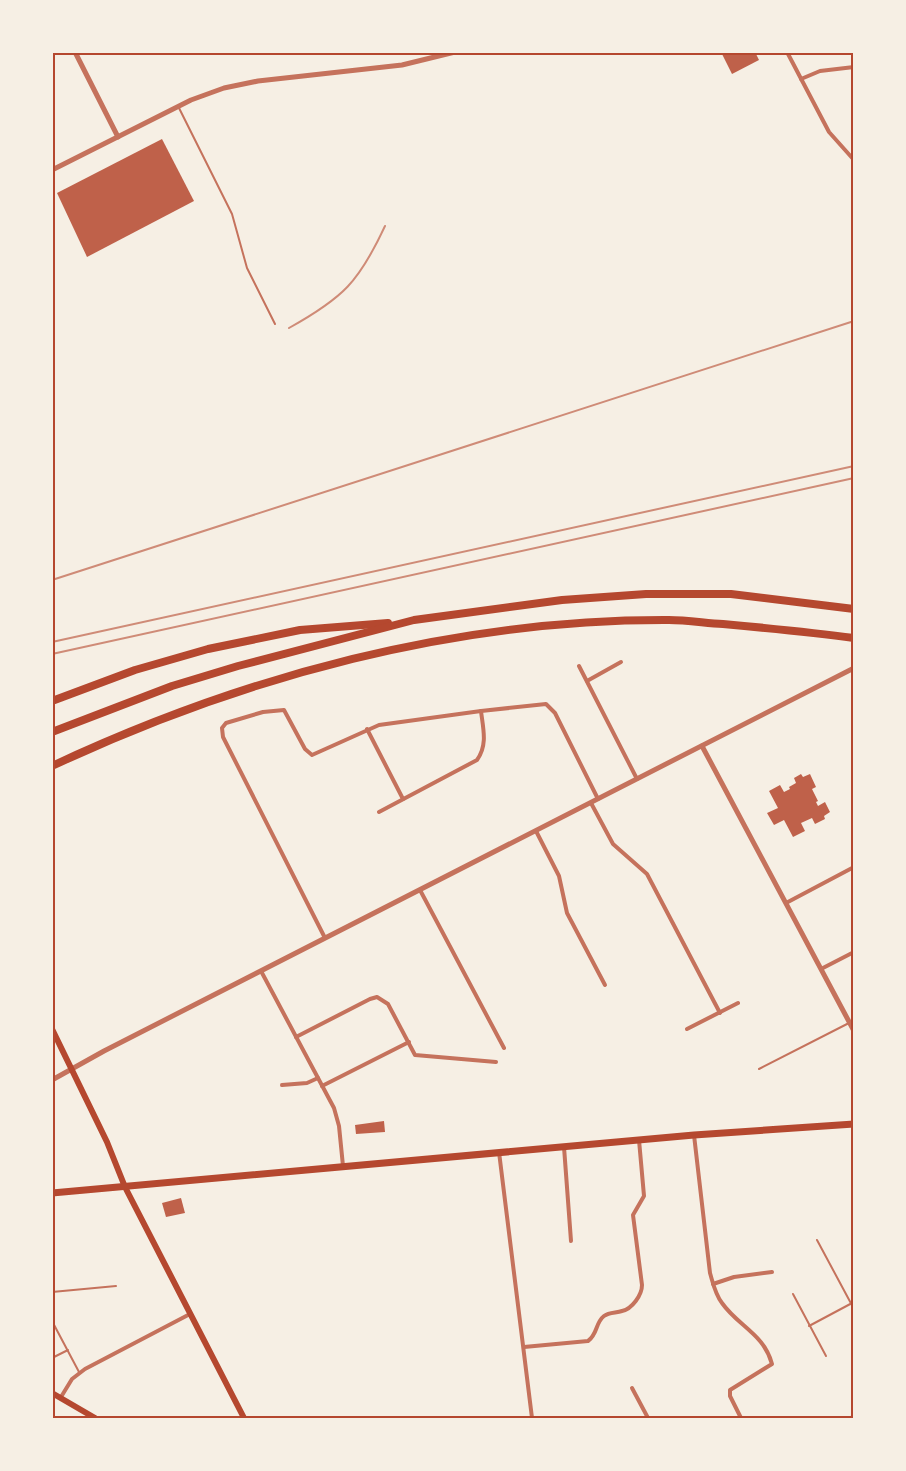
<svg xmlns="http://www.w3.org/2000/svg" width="906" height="1471" viewBox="0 0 906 1471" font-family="'Exo 2',sans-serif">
	<rect width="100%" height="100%" fill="#f6efe4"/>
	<g fill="#bf614a">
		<path d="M721,52H755L759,60L732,74Z"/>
		<path d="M162,139L194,201L87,257L57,193Z"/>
		<path d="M801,774L803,777L810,774L816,787L812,789L818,801L816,802L818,806L825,802L830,812L824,816L825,819L815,824L812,818L801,823L805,831L793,837L784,820L774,825L767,813L778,808L769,791L780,785L784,792L790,789L789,787L796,783L794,778Z"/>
		<path d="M384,1121L385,1132L356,1134L355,1125Z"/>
		<path d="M181,1198L185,1213L166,1217L162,1203Z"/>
	</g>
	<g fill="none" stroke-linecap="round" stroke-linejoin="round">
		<g stroke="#c5725c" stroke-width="2">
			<path d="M178,106L232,214L247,268L275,324"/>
			<path d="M759,1069L849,1023"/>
			<path d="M817,1240L854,1309"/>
			<path d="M52,1292L116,1286"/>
			<path d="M793,1294L826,1356"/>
			<path d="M52,1321L79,1372"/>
			<path d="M809,1326L854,1302"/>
			<path d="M52,1358L68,1350"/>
		</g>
		<g stroke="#c5725c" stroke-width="4">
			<path d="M787,52L829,132L854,160"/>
			<path d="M801,79L820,71L854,67"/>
			<path d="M579,666L637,779"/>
			<path d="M587,681L621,662"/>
			<path d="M367,729L403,799"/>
			<path d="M591,803L613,844L647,874L720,1013"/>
			<path d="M379,812L477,760C488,745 483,728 481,711"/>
			<path d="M536,831L559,876L567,913L605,985"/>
			<path d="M420,890L504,1048"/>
			<path d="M786,903L854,867"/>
			<path d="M325,938L223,737L222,728L226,723L263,712L284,710L305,749L312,755L379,725L481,711L546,704L555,713L598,799"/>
			<path d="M821,969L854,952"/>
			<path d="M261,971L334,1108L339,1126L343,1166"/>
			<path d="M687,1029L738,1003"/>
			<path d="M296,1037L370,999L377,997L388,1004L415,1055L496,1062"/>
			<path d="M282,1085L307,1083L318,1078"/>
			<path d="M322,1086L409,1042"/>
			<path d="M694,1135L710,1273C713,1283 715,1294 722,1303C738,1326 764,1334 772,1364L730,1390V1396L741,1418"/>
			<path d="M564,1147L571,1241"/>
			<path d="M499,1152L532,1418"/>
			<path d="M713,1284L734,1277L772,1272"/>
			<path d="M524,1347L588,1341C598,1334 595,1323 604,1316C609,1312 616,1313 622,1311C632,1309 642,1295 642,1285L633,1215L644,1196L639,1140"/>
			<path d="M632,1388L648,1418"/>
			<path d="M61,1397L72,1379L85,1369L190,1314"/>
			<path d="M851,1418L854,1417"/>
		</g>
		<g stroke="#c5725c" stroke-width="5">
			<path d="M75,52L118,137"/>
			<path d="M52,170L191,100L224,88L258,81L402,65L455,52"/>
			<path d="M702,746L854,1031"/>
			<path d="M52,1080L104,1051L854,668"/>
		</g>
		<g stroke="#b5482f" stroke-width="6">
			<path d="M52,1029L107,1142L125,1187L244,1418"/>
			<path d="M52,1393L95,1418"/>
		</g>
		<path stroke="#b5482f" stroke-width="7" d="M52,1193L694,1135L854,1124"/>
		<g stroke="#b5482f" stroke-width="8">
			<path d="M52,701L135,670L208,649L300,630L388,623"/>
			<path d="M52,732L172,686L238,666L414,620L562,600L646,594H731L854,609"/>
			<path d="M52,766C244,676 456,619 669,620C687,620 705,623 723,624C767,628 810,632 854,638"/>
		</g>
		<g stroke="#cf8b77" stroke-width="2">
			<path d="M360,52V54"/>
			<path d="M289,328C343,298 359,282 385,226"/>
			<path d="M52,580L854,321"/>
			<path d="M52,642L854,466"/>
			<path d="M52,654L854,478"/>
		</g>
	</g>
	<rect width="906" height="1471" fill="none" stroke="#f6efe4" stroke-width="108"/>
	<rect x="54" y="54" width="798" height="1363" fill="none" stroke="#b5482f" stroke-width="2"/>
</svg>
